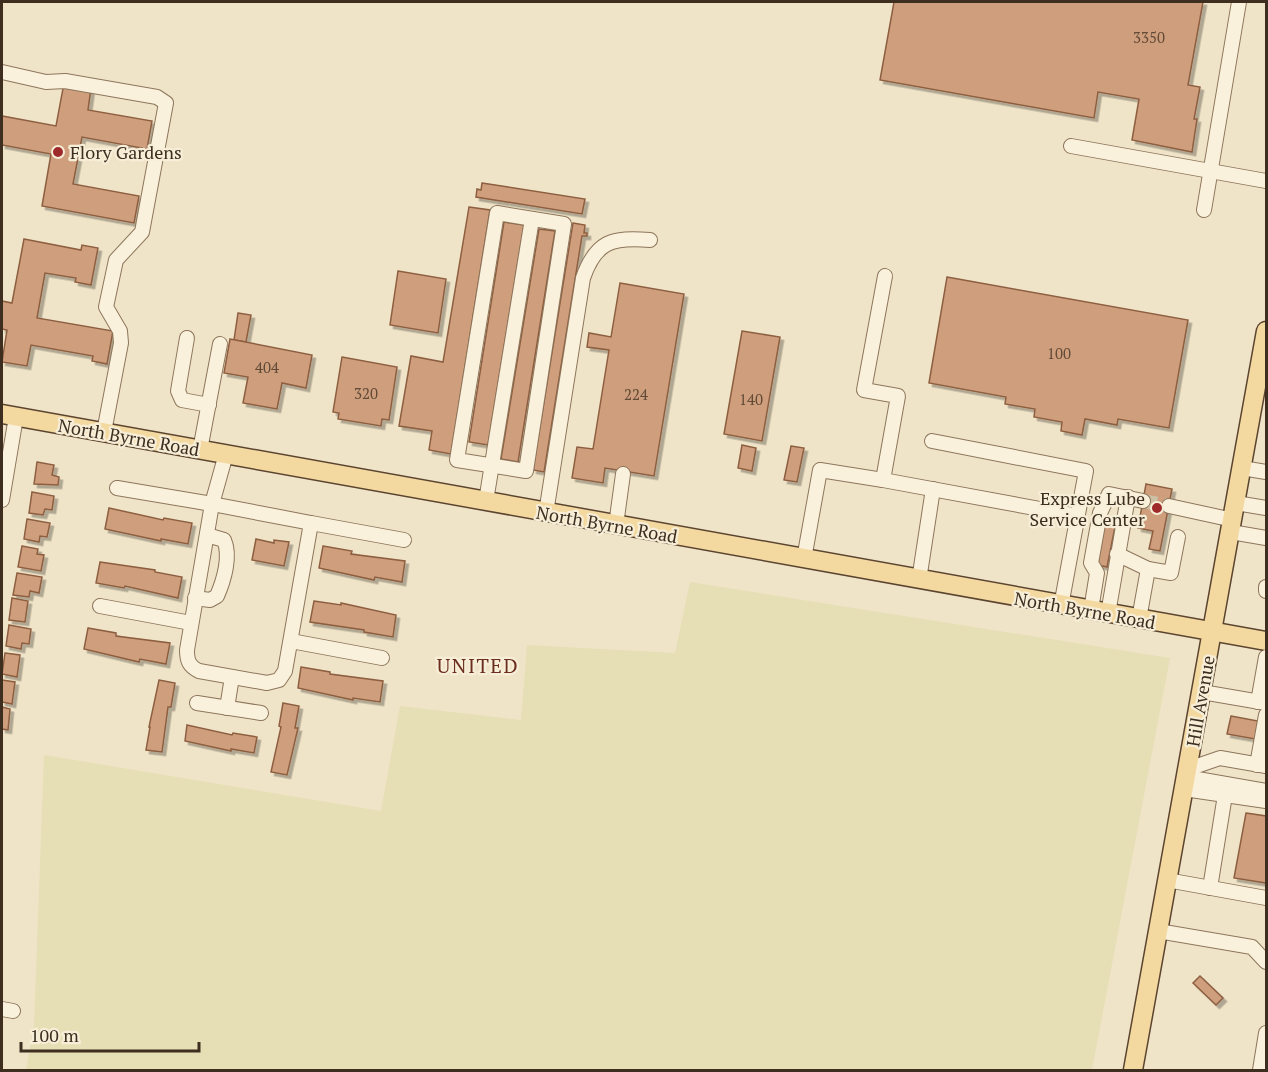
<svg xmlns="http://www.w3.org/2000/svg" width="1268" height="1072" viewBox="0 0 1268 1072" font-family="'PT Serif',serif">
	<defs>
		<filter id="shadow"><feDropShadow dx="3.5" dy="3.5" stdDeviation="0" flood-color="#0004"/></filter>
	</defs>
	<rect width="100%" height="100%" fill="#f0e4c8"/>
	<path fill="#e6deb5" d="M690,582L1170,658L1092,1070H26L34,1025L44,755L381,811L400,706L521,720L527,645L675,653Z"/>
	<g fill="#cf9f7d" stroke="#8d5f41" stroke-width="1.5" filter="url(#shadow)">
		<path d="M894,2H1203L1188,85L1200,87L1194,119H1197L1192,152L1132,140L1139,99L1098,92L1094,118L880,80Z"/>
		<path d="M64,83L91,88L88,110L152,121L147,149L82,137L73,184L139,196L134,223L42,206L51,154L2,145V116L56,126Z"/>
		<path d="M482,183L585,199L582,214L476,197L477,189L481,190Z"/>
		<path d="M469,207L490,210L451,454L429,450L432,431L399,426L411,356L443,362Z"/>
		<path d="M504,222L524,225L488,445L469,442Z"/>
		<path d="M573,223L585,225L584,233H587V236H582L544,472L533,470Z"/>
		<path d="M539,229L555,231L518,462L501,459Z"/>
		<path d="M24,239L81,250L82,245L98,248L91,285L75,282L76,278L45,273L37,318L113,331L107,364L92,361L93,356L31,345L27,366L2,362L7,330L2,329V301L12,303Z"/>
		<path d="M398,271L446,279L438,333L390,325Z"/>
		<path d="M947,277L1188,320L1169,428L1118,419L1117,425L1085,419L1082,435L1061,431L1062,422L1034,417L1035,409L1005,404L1006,397L929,383Z"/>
		<path d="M620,283L684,294L654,476L605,468L603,483L572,478L577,447L593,449L609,350L587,347L589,333L611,337Z"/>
		<path d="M238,313L251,315L246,342L234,340Z"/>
		<path d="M742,331L780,337L762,441L724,434Z"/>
		<path d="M230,339L312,355L306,388L282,383L277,409L243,403L248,377L224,373Z"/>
		<path d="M342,357L397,367L389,420L382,419L381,426L338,419L339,413L333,412Z"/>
		<path d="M742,445L756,448L752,471L738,468Z"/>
		<path d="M791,446L804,448L797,482L784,480Z"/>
		<path d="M37,462L54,465L52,475L59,477L58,485L34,484Z"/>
		<path d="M1146,484L1172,489L1160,551L1149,549L1153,531L1138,528Z"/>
		<path d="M32,492L54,496L52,510L45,509L43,515L29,513Z"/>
		<path d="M109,508L163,520L164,518L192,523L188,544L161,539V541L105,529Z"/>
		<path d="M27,519L50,523L47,537L40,536L39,542L24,539Z"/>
		<path d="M1101,519L1116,522L1107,567L1093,564Z"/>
		<path d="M256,539L274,543V540L289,542L284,566L252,560Z"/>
		<path d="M22,546L38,549L37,554L44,555L41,571L18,567Z"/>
		<path d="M323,546L352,551L351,554L405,561L402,582L375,577L374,580L319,568Z"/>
		<path d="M100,562L155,570V572L182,577L178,598L125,586L124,588L96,583Z"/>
		<path d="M17,573L42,577L39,593L30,591L29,597L13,595Z"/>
		<path d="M12,598L28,601L25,622L9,620Z"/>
		<path d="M314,601L341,605V603L396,615L393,637L364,632V630L310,622Z"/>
		<path d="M9,625L31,629L29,644L22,643L21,649L6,646Z"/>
		<path d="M88,628L116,633V636L170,643L166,664L140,659L139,662L84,649Z"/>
		<path d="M5,653L20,655L17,677L2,674Z"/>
		<path d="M301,667L330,672V674L383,681L380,702L353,698V700L298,688Z"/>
		<path d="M2,680L15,682L12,704L2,702Z"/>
		<path d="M159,680L175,683L171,707H168L162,752L146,750L150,727H149Z"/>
		<path d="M283,703L299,706L295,728H298L287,775L271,772L281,727L279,726Z"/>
		<path d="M2,707L10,709L8,730L2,729Z"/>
		<path d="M1231,716L1258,721L1255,739L1227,734Z"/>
		<path d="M187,725L232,735L233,733L257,737L254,753L231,749V751L185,741Z"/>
		<path d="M1246,813L1266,816V883L1234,878Z"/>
		<path d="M1200,976L1223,998L1216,1005L1193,983Z"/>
	</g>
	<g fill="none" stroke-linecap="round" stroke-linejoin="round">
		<path stroke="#ccc0a6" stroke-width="14" stroke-dasharray="14 7" stroke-linecap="butt" d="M1143,501L1169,506"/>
		<defs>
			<g id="minor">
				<path d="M2,72L46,82L65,81L157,97L166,103L142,232L116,260L106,307L120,331L121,343L104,432"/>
				<path d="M1071,146L1266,181"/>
				<path d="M1204,210L1239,2"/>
				<path d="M497,213L564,224L526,471L457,460Z"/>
				<path d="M187,338L178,391L182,400L209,405"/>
				<path d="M932,441L1086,471L1061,606"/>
				<path d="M200,450L220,344"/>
				<path d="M1242,468L1266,472"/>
				<path d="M883,480L898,396L864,390L885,276"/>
				<path d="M117,488L212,504L226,454"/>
				<path d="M2,500L16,417"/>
				<path d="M486,501L532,219"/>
				<path d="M1236,503L1266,508"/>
				<path d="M212,504L311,523L285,671L279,680L267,683L199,671C189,666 187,661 187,650Z"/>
				<path d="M1169,506L1233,520"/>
				<path d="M546,513L583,278C596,241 612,237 650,240"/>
				<path d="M311,523L404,540"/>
				<path d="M616,525L623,474"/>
				<path d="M1231,532L1266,538"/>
				<path d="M1117,554L1148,569"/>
				<path d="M804,559L820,470L883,480L1078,516"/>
				<path d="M919,580L933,489"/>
				<path d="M1266,587V591"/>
				<path d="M195,598L210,600L217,596C224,580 231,556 224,540L207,535"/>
				<path d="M100,606L191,623"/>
				<path d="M1091,610L1097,573L1091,563L1100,513L1109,494L1143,501"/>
				<path d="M1108,614L1128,497"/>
				<path d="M1139,619L1148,569L1171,573L1178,537"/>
				<path d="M291,641L382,658"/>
				<path d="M1202,692L1266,703"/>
				<path d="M1258,702L1266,657"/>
				<path d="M197,703L261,713"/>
				<path d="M227,708L232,677"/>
				<path d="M1257,765L1266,715"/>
				<path d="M1188,769L1220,758L1266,766"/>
				<path d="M1186,777L1266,791"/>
				<path d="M1184,789L1266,801"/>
				<path d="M1167,880L1266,898"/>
				<path d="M1210,888L1225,795"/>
				<path d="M1158,931L1252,947L1266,962"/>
				<path d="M2,1009L13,1011"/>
				<path d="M1260,1070L1266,1033"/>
			</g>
			<g id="major">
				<path d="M2,414L1266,641"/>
				<path d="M1133,1070L1266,331"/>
			</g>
		</defs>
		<use href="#minor" stroke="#8d765c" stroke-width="16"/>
		<use href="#major" stroke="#5b4430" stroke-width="21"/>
		<use href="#minor" stroke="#faf1dc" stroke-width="14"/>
		<use href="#major" stroke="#f3d9a0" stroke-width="18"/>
	</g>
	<g fill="#9e2a2b" stroke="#f7eed8" stroke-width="2">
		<circle cx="58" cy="152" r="6"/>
		<circle cx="1157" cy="508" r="6"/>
	</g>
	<g text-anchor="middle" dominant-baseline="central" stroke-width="4.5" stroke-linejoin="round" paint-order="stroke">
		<g font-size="15" fill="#624a37">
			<text x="1149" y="37">3350</text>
			<text x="1059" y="353">100</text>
			<text x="267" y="367">404</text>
			<text x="366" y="393">320</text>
			<text x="636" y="394">224</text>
			<text x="751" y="399">140</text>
		</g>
		<g font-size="18" fill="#3d2e20" stroke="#f7eed8" text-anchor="start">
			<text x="70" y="152">Flory Gardens</text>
			<text x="1145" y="498" text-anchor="end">Express Lube<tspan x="1145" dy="21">Service Center</tspan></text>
		</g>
		<g font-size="18" fill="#3d2e20" stroke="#f7eed8">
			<text transform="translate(129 437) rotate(10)">North Byrne Road</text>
			<text transform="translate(607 524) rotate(10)">North Byrne Road</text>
			<text transform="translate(1085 610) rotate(10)">North Byrne Road</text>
			<text transform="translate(1200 701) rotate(-80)">Hill Avenue</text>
		</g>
		<g font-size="20" letter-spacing="1.5" fill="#6b2e1e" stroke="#f7eed8">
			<text x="478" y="665">UNITED</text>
		</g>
	</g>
	<rect width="1268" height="1072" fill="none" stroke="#3d2e20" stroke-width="6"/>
	<path d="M21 1042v9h178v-9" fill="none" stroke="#3d2e20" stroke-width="3"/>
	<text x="30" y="1042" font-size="18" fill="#3d2e20" stroke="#f7eed8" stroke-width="4.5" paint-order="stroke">100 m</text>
</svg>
